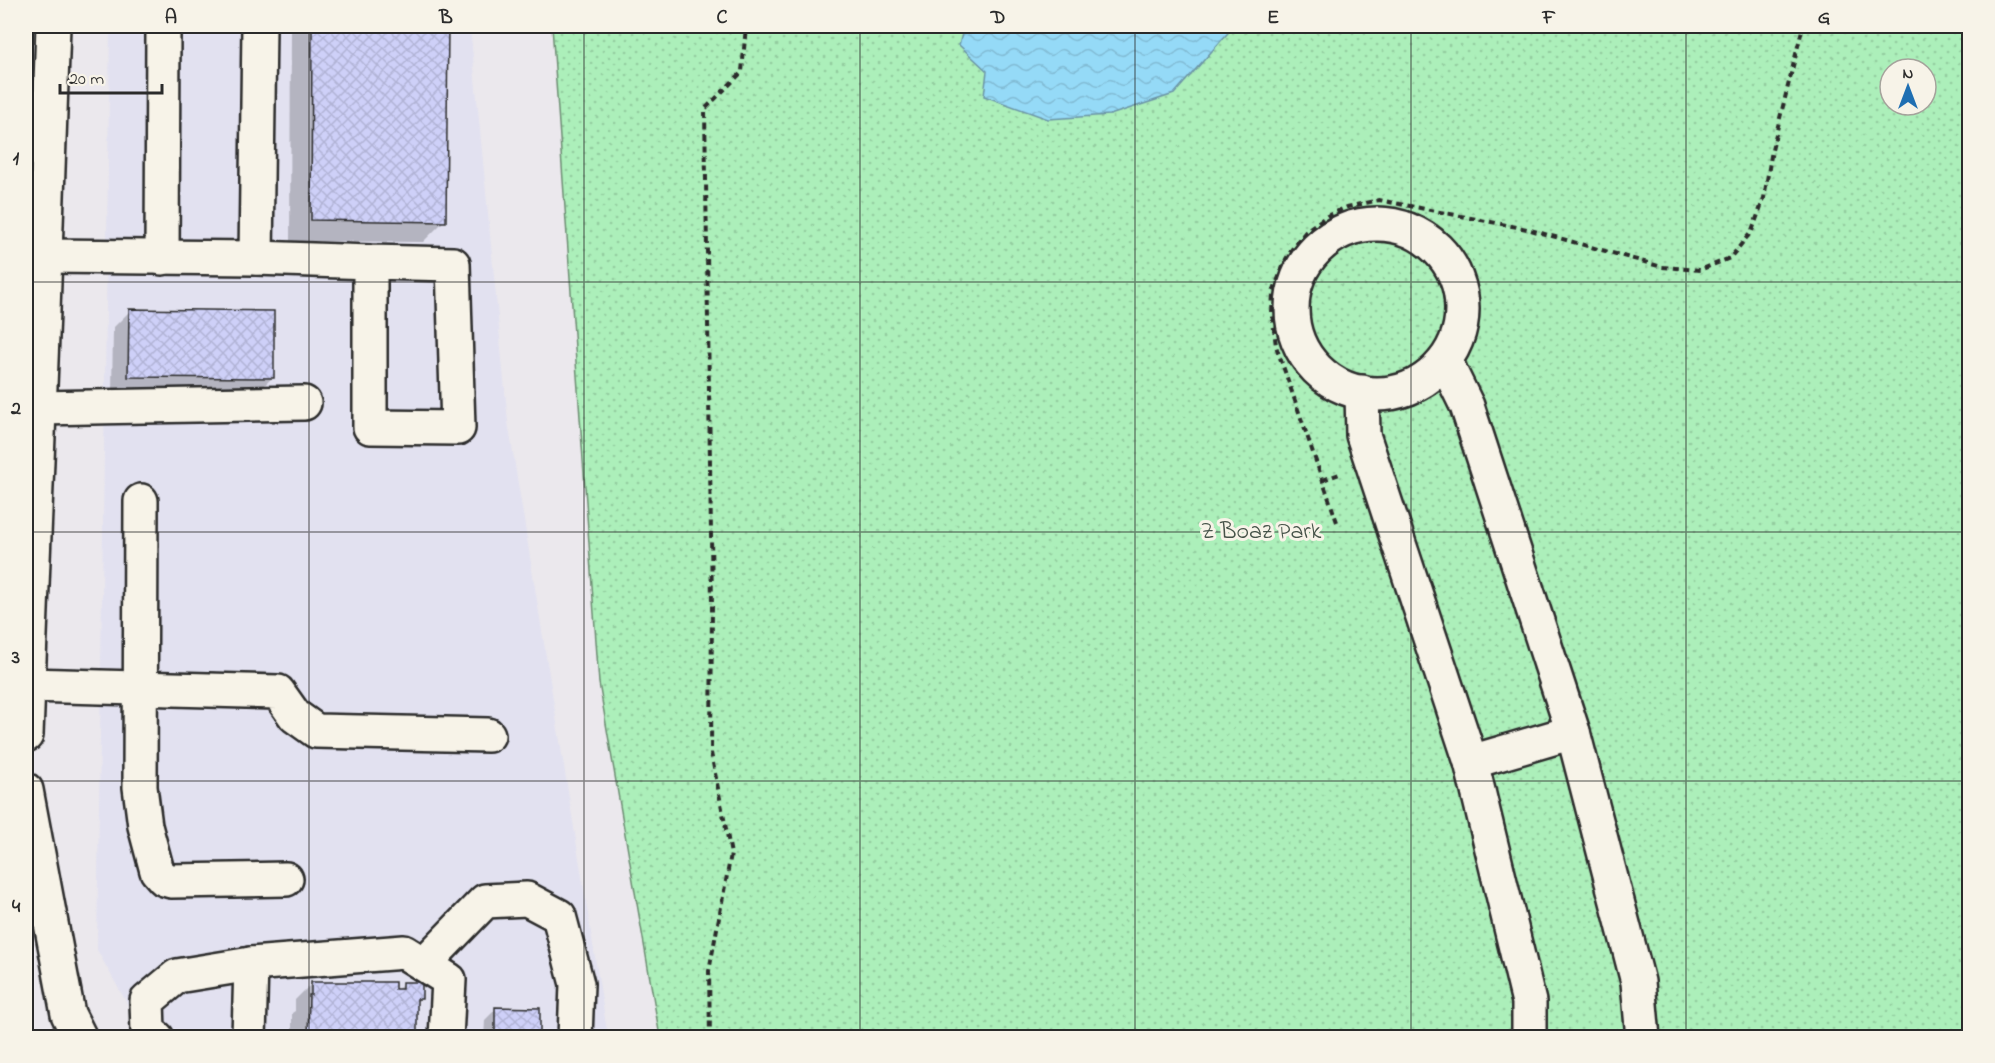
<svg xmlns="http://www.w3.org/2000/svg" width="1995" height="1063" viewBox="0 0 1995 1063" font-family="'Indie Flower',sans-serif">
	<defs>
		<pattern id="grass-dots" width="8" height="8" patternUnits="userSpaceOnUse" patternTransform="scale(1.5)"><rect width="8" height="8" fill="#acefba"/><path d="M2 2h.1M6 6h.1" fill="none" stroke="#94cda0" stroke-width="1.8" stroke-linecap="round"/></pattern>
		<pattern id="water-waves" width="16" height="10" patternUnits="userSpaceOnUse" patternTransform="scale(1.5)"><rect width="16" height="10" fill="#95daf7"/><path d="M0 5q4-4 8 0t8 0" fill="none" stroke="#81bbd4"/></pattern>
		<pattern id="building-cross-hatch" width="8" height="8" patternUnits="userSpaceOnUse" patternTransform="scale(1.5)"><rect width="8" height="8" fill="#ced0f8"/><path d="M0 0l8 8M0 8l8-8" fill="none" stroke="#b1b3d5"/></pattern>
	</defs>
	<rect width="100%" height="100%" fill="#ebe8ed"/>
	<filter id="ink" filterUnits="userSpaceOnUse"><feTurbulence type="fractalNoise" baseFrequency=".0167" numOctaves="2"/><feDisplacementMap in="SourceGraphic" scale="12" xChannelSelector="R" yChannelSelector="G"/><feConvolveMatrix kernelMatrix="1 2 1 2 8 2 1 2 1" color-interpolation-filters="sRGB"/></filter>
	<g filter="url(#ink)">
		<path fill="#e2e1f0" d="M110,26H470L508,422L608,1037H146L97,950Z"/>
		<path fill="url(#grass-dots)" stroke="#6c8d72" stroke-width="1.5" fill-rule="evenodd" d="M552,26H1969V1037H660L599,683ZM1890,69H1926V105H1890Z"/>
		<path fill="url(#water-waves)" stroke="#6b94a5" stroke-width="1.5" d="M964,26H1234L1174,94L1110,115L1048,119L984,96L987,71L959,45Z"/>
		<g fill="#0003">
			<path d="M291,26H446L444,221L423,242L290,241Z"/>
			<path d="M130,311L272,378L255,394L112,393L113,328Z"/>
			<path d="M312,983L393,990H397L403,984L420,999L415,1004V1038H292V1013L295,1011V1000Z"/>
			<path d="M496,1009L539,1038H484L485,1020Z"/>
		</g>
		<g fill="url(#building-cross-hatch)" stroke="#2b2b2b" stroke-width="1.5">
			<path d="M312,26H448L446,222L311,220Z"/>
			<path d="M129,309L274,311V378L128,377Z"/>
			<path d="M311,982H395V989H402V982H422V999H417V1038H308L309,995H311Z"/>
			<path d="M495,1007L540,1008V1038H495Z"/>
		</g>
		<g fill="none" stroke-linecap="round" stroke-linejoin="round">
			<defs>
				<g id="minor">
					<circle cx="1377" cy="309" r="85"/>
					<path d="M45,256L256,258L259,26"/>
					<path d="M162,258L163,26"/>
					<path d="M256,258L370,262V427L458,428L453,264L370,262"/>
					<path d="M1445,361L1467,406L1573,732L1638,982L1643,1038"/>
					<path d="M1362,392L1363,435L1471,762L1529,1002V1038"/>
					<path d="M39,408L304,403"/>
					<path d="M141,501L140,787L145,826L157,871L164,879L171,881L286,879"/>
					<path d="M28,685L278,692L295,716L316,731L488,735"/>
					<path d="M1471,762L1573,732"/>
					<path d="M424,964L485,901L527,899L559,916L577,984L575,1038"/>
					<path d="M157,1038L148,1031L147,1001L177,976L251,964"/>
					<path d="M249,1038L251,964L404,952L449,980L446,1038"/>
				</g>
				<g id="major">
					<path d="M26,735L43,311L53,26"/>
					<path d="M26,790L68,1014L80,1038"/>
				</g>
			</defs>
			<use href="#minor" stroke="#2b2b2b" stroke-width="38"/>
			<use href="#major" stroke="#2b2b2b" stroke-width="38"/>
			<g stroke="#2b2b2b" stroke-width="4" stroke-dasharray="6 4.5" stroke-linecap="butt">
				<path d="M1323,480L1342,473"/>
				<path d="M1337,522L1276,346L1272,313L1273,292L1286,259L1295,244L1308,229L1327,216L1347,207L1379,200L1527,229L1662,267L1700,270L1730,258L1752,231L1764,198L1772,150L1803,26"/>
				<path d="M710,1038L709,971L731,854L711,753L712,605L705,109L742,72L746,26"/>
			</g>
			<use href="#minor" stroke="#f7f3e8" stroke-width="33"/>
			<use href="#major" stroke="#f7f3e8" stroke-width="33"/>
		</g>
	</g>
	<path fill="none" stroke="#2b2b2b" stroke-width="1.5" stroke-opacity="0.55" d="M309,26V1038M584,26V1038M860,26V1038M1135,26V1038M1411,26V1038M1686,26V1038M26,282H1970M26,532H1970M26,781H1970"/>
	<g text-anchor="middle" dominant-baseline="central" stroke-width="6" stroke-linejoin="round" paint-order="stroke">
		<g font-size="24" fill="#455248" stroke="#f7f3e8">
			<text x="1261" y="532">Z Boaz Park</text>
		</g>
	</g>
	<rect width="1995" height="1063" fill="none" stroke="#f7f3e8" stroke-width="66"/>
	<g transform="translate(1908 87)"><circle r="28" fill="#f7f3e8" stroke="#a5a39c" stroke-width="1.5"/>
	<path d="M0-4.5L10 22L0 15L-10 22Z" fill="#1f6fb2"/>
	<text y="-9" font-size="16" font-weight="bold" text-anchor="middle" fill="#2b2b2b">N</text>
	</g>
	<path d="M60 84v9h102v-9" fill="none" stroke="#2b2b2b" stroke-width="3"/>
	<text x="69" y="84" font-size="18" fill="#2b2b2b" stroke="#f7f3e8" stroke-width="4.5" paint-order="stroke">20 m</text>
	<rect x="33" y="33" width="1929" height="997" fill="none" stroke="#2b2b2b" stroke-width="2"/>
	<g font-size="20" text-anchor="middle" font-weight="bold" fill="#2b2b2b">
		<text x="171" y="23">A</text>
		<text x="446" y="23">B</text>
		<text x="722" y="23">C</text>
		<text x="998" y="23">D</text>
		<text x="1273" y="23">E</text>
		<text x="1549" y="23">F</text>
		<text x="1824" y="23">G</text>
		<text x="16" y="164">1</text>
		<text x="16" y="414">2</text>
		<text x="16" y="663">3</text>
		<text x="16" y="912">4</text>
	</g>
</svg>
